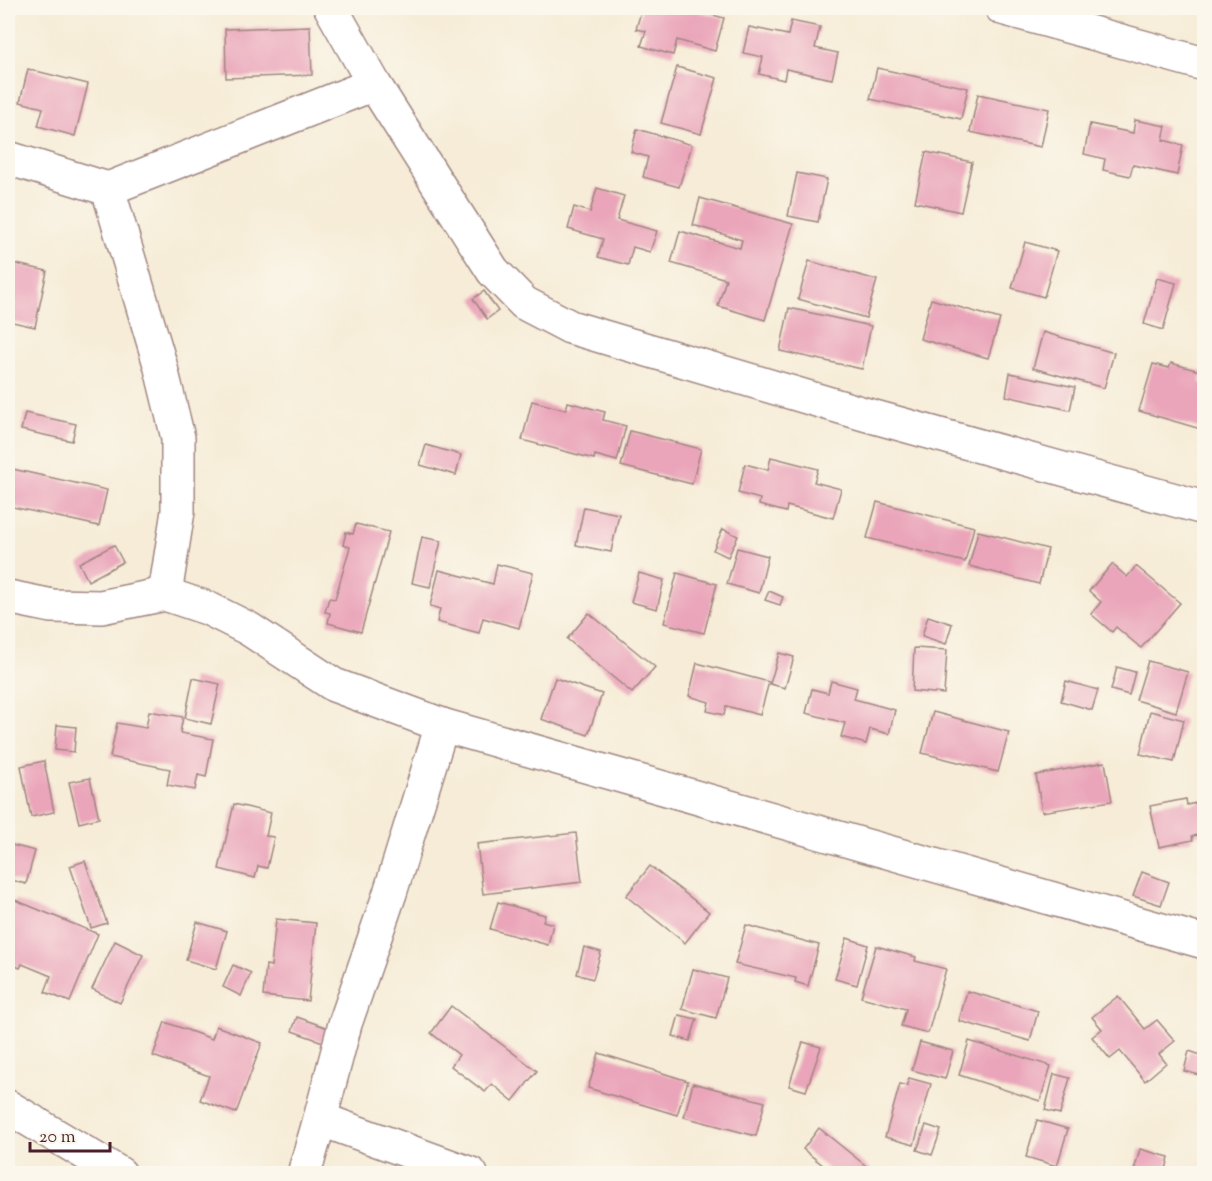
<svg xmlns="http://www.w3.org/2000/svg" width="1212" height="1181" viewBox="0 0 1212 1181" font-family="'Sorts Mill Goudy',serif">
	<rect width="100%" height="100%" fill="#fbf7ec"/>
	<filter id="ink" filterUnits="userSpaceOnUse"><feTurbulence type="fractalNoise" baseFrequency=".0167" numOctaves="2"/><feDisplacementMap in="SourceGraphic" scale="12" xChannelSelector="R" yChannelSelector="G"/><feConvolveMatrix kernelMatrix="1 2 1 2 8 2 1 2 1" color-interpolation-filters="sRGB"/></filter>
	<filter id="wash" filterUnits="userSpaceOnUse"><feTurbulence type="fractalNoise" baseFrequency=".008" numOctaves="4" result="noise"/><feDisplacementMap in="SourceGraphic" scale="24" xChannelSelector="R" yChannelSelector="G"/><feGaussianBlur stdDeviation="1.35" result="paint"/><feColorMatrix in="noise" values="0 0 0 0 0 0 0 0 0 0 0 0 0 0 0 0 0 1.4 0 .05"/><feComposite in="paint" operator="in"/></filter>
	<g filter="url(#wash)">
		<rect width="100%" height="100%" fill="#f6ecd7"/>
		<g id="blocks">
			<g fill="#eaa5ba">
				<path d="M642,8H687L724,18L715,51L677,40L673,55L641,46L646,31L636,29Z"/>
				<path d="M791,21L820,27L815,48L838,53L832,79L786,69L784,80L759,74L763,57L743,53L749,27L788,35Z"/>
				<path d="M310,26L312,75L226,78L225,29Z"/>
				<path d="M677,67L717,78L701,134L661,123Z"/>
				<path d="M877,68L968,88L961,119L870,99Z"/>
				<path d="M28,69L88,84L75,136L38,126L43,108L20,102Z"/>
				<path d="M978,94L1049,109L1041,147L970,132Z"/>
				<path d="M1135,120L1166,126L1163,140L1183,145L1177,175L1133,165L1130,176L1103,170L1105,159L1084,154L1090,124L1133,133Z"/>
				<path d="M637,129L692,145L679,187L643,177L648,157L631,152Z"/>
				<path d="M926,152L972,162L961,212L915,202Z"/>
				<path d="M797,173L827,179L818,222L788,216Z"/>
				<path d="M597,188L624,196L617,220L657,231L650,252L633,247L628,265L598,257L603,239L568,229L574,207L590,212Z"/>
				<path d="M700,198L793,224L765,320L718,306L726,279L671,263L680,231L740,248L742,240L693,225Z"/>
				<path d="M1025,242L1057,251L1044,297L1012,288Z"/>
				<path d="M809,261L877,280L866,318L798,299Z"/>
				<path d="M8,262L47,271L35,327L8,321Z"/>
				<path d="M1157,278L1176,283L1163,330L1144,324Z"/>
				<path d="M484,291L498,311L487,319L473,299Z"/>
				<path d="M931,299L1000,319L988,358L920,339Z"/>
				<path d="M789,308L871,326L862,369L780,351Z"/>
				<path d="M1043,332L1114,353L1104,388L1033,368Z"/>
				<path d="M1171,363L1203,372L1200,382L1204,384V430L1139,411L1153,364L1169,368Z"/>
				<path d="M1010,373L1075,387L1070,410L1006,396Z"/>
				<path d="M532,401L566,410L568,402L605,412L603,420L626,426L617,461L595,455L594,459L522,440Z"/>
				<path d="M25,413L76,424L72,441L21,430Z"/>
				<path d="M630,431L701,449L692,484L621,466Z"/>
				<path d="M426,445L461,455L456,475L420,465Z"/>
				<path d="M771,457L818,469L814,482L841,489L833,518L787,506L786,512L759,505L760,499L738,493L745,464L768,470Z"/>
				<path d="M8,468L107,490L99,526L8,506Z"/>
				<path d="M877,502L974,527L965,562L867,538Z"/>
				<path d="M584,507L619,514L611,552L576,545Z"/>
				<path d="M356,524L389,532L361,632L328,623L330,613L325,612L329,598L335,599L350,547L343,545L346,532L353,534Z"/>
				<path d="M723,529L738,536L728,557L713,550Z"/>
				<path d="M978,531L1048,549L1039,584L969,566Z"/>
				<path d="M422,537L441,541L430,587L412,583Z"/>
				<path d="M114,545L123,562L88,581L79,563Z"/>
				<path d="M737,548L768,556L759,593L727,584Z"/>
				<path d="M497,564L533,573L519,628L483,618L479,633L437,622L440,609L430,606L439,570L493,584Z"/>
				<path d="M1112,564L1127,577L1136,566L1180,603L1141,648L1116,627L1112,632L1091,614L1101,602L1089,591Z"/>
				<path d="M639,573L664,580L657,609L631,602Z"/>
				<path d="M677,573L717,584L704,633L664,623Z"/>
				<path d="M769,591L783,597L780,605L765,600Z"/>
				<path d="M589,613L655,667L632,693L567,639Z"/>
				<path d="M928,616L952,624L946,644L922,636Z"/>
				<path d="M914,648L947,650L944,694L912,691Z"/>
				<path d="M779,653L794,657L785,688L770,684Z"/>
				<path d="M1148,661L1188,672L1176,712L1136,700Z"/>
				<path d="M697,663L769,682L760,715L726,706L724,715L707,711L709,702L689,696Z"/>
				<path d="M1117,667L1135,672L1129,695L1111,690Z"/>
				<path d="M193,678L220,684L211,724L185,718Z"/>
				<path d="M555,678L602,694L588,735L541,719Z"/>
				<path d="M831,681L857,688L854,699L895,710L889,734L870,729L866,744L841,737L845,723L806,713L812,689L828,693Z"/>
				<path d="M1066,681L1098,690L1092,710L1061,701Z"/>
				<path d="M149,711L183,717L180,733L213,739L206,777L198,775L195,790L167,785L170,769L110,757L117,723L146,728Z"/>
				<path d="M1150,711L1184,720L1174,762L1140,754Z"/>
				<path d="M933,712L1009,732L998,772L922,753Z"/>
				<path d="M57,725L76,727L74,752L55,750Z"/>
				<path d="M44,761L54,812L31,817L21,766Z"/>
				<path d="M1105,762L1112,801L1042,812L1036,775Z"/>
				<path d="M90,778L99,818L79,823L69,782Z"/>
				<path d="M1186,799L1187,805L1204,801V834L1192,836L1193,840L1159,847L1150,806Z"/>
				<path d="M234,804L271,813L266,836L274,837L267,868L258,866L255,878L219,869Z"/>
				<path d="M576,833L582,882L483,894L477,844Z"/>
				<path d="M8,844L35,851L26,884L8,879Z"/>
				<path d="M85,861L107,923L91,928L70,866Z"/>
				<path d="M650,866L709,912L685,943L626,896Z"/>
				<path d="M1142,872L1169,882L1161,905L1133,896Z"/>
				<path d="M15,900L98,934L70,1002L45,992L51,976L22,964L20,968L8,963V919Z"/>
				<path d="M498,902L545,915L543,921L553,924L548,945L490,929Z"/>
				<path d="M276,919L316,923L308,1001L263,996L266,965L271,966Z"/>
				<path d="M197,922L227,931L216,969L186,960Z"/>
				<path d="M746,925L819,945L808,986L795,982L796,978L735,964Z"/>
				<path d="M847,938L868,945L857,985L835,979Z"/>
				<path d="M115,941L143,955L120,1003L92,989Z"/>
				<path d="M876,946L916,957L915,961L946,969L928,1033L901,1026L906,1009L861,997Z"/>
				<path d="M584,947L601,952L593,979L577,974Z"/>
				<path d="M233,965L251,973L241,996L223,987Z"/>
				<path d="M693,969L727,978L716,1018L682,1009Z"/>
				<path d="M967,991L1038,1011L1030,1041L959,1021Z"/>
				<path d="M1118,996L1145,1029L1157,1020L1175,1041L1159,1054L1166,1063L1145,1081L1120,1051L1110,1059L1092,1037L1102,1029L1092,1017Z"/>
				<path d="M451,1006L537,1071L513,1101L492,1084L485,1092L451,1066L459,1055L431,1033Z"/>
				<path d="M679,1015L697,1019L690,1041L673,1036Z"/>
				<path d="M297,1017L328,1028L323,1042L292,1031Z"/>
				<path d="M165,1022L212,1039L216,1026L262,1043L236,1113L200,1100L209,1076L153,1056Z"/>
				<path d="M969,1041L1051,1066L1040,1101L959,1075Z"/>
				<path d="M803,1042L821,1047L806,1091L789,1086Z"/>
				<path d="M920,1042L953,1051L945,1079L912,1070Z"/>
				<path d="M1189,1051L1204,1056L1203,1076L1184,1071Z"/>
				<path d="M599,1053L688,1081L677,1115L588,1088Z"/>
				<path d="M1054,1074L1070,1078L1060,1114L1045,1110Z"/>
				<path d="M909,1078L931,1084L914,1145L885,1137L900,1084L907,1086Z"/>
				<path d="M693,1083L765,1102L756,1136L684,1117Z"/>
				<path d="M1037,1120L1068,1129L1057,1166L1026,1157Z"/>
				<path d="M926,1125L941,1130L932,1155L917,1150Z"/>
				<path d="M819,1128L876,1174H834L803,1149Z"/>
				<path d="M1140,1149L1169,1157L1165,1174H1133Z"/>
			</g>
		</g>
	</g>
	<g filter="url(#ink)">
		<use href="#blocks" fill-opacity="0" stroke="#a08681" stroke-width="1.5"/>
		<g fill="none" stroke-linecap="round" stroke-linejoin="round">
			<defs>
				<g id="minor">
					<path d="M331,8L374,84L493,271L524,303L570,327L864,414L1204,508"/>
					<path d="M1002,8L1204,64"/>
					<path d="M8,158L108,189L160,364L178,438V511L165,594"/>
					<path d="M108,189L374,84"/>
					<path d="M8,597L52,606L101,607L165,594L207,608L249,629L334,685L442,725"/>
					<path d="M8,1107L120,1174"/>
					<path d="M304,1174L320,1119"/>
					<path d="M471,1174L320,1119L345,1024L390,893L442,725L1204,942"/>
				</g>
			</defs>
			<use href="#minor" stroke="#a08681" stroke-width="36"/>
			<use href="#minor" stroke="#fff" stroke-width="33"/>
		</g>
	</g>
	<rect width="1212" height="1181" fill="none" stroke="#fbf7ec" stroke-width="30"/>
	<path d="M30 1142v9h80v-9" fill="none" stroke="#4a1f2b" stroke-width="3"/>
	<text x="39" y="1142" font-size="18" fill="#4a1f2b" stroke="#fbf7ec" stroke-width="4.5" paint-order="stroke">20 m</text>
</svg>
